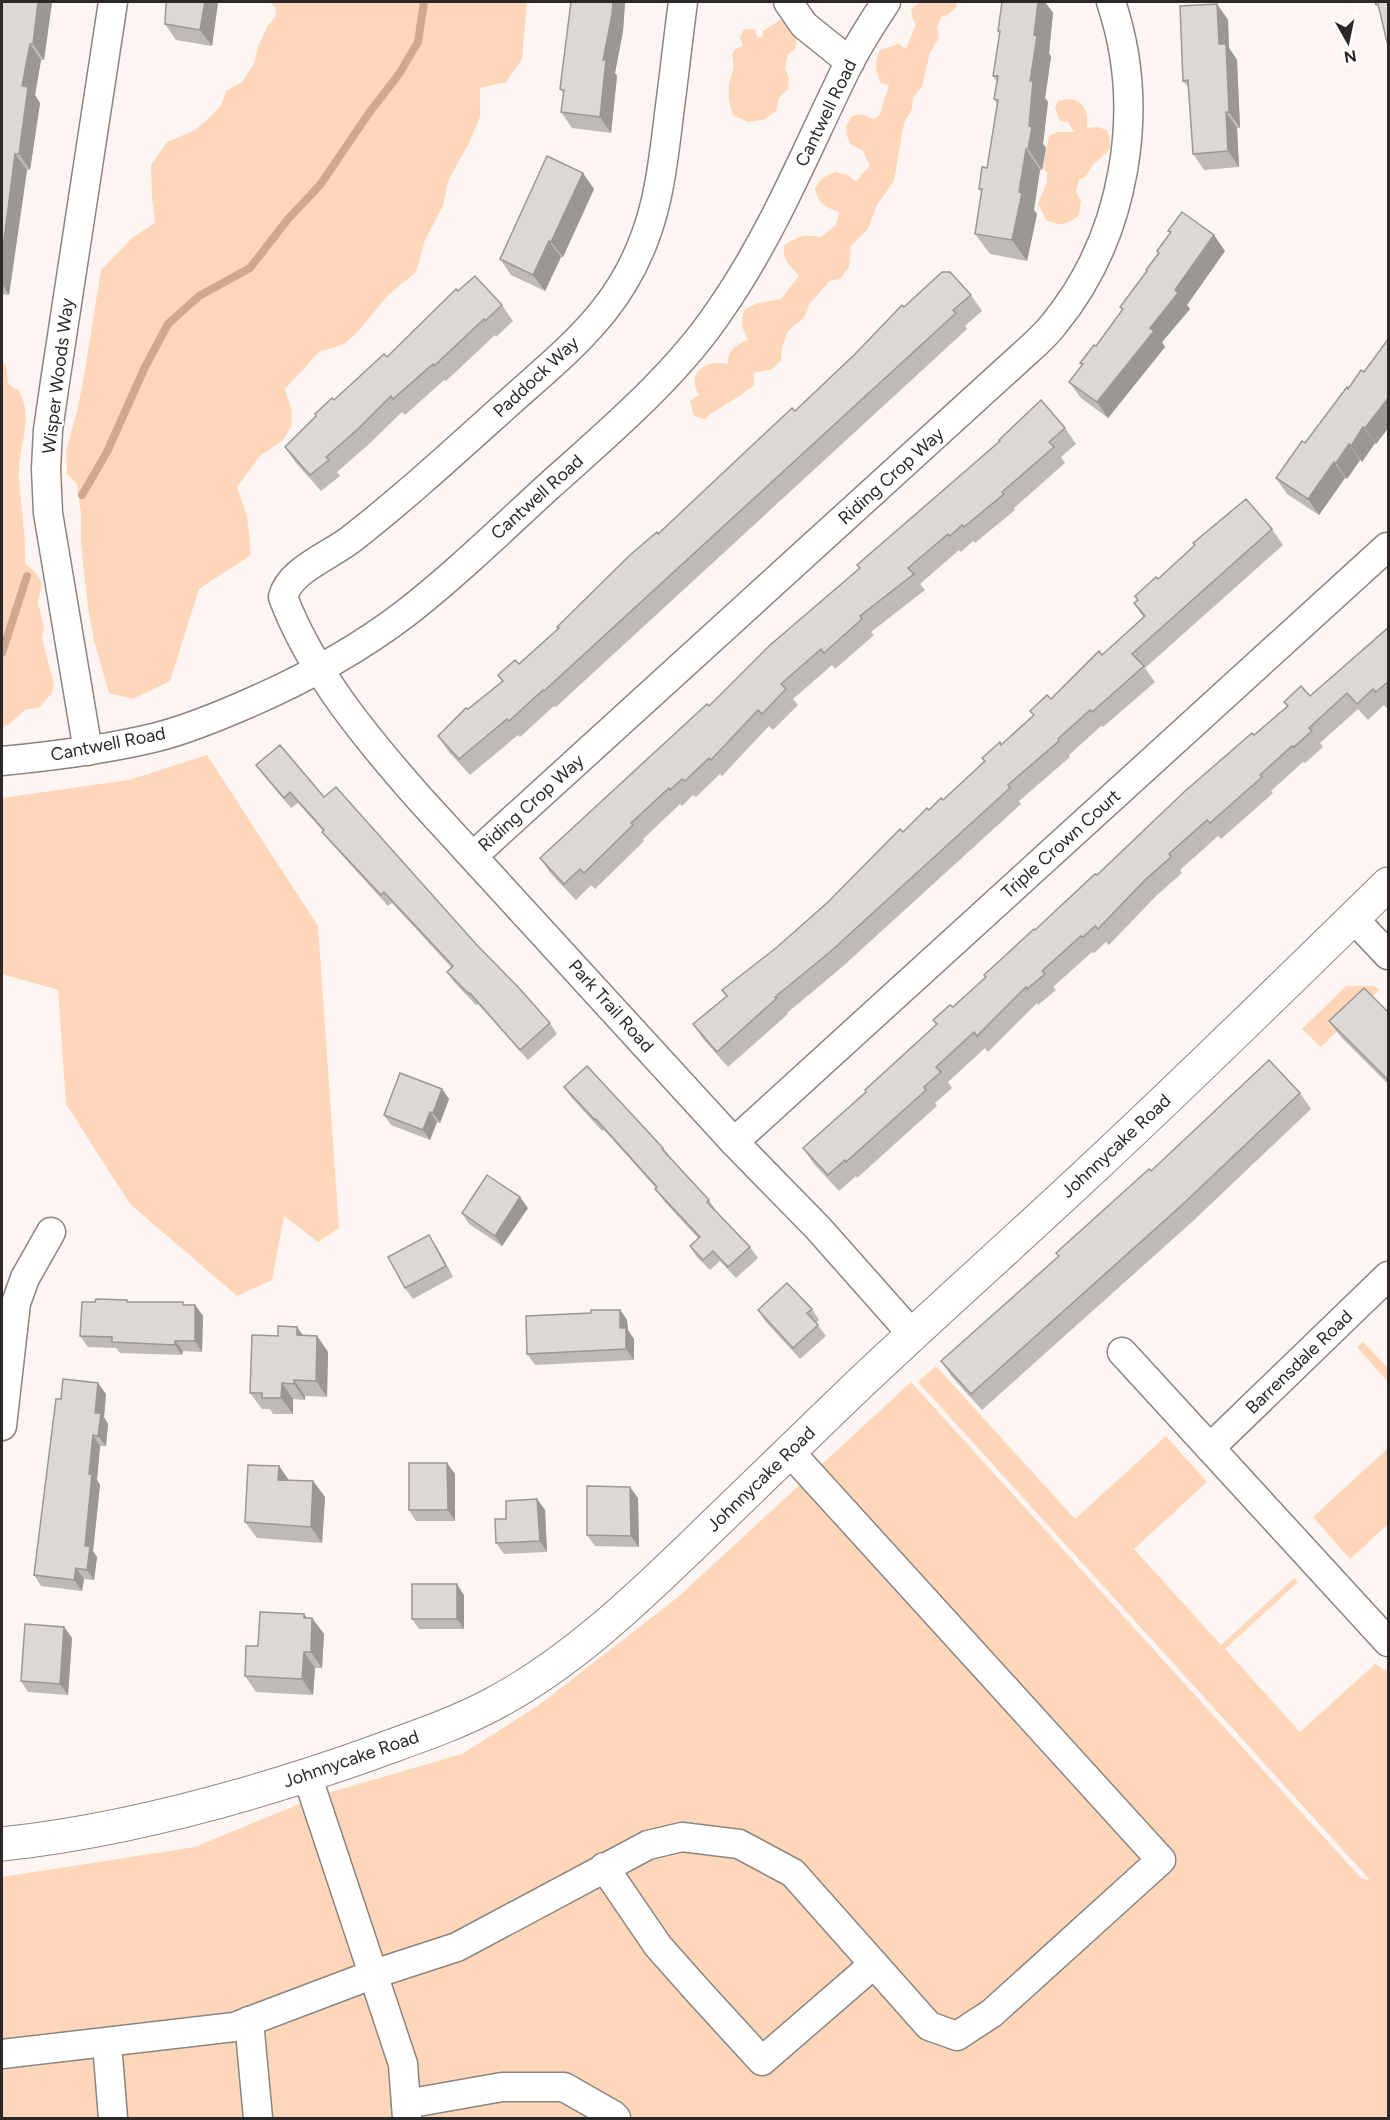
<svg xmlns="http://www.w3.org/2000/svg" width="1390" height="2120" viewBox="0 0 1390 2120" font-family="Figtree,sans-serif">
	<rect width="100%" height="100%" fill="#fcf5f1"/>
	<g fill="#fed7bb">
		<path d="M271,2H527L522,59L506,82L480,88V117L469,143L448,181L443,206L425,240L416,272L387,296L358,332L344,344L319,352L285,389L292,412L291,427L283,440L260,456L237,487L247,516L251,555L199,589L170,681L133,699L109,693L94,641L88,607L81,544V513L77,484L67,474L66,451L77,411L83,382L101,270L133,237L155,223L152,199L151,165L167,142L195,130L211,116L221,105L226,91L242,82L254,64L258,47L267,27L276,16L275,7Z"/>
		<path d="M920,2H956L957,6L948,15L942,16L937,27L939,38L930,52L922,87L913,98L912,109L904,123L894,181L877,205L868,229L851,246L849,267L840,279L830,281L810,303L804,318L788,331L782,347L781,361L772,369L754,373V385C738,399 720,406 704,419L694,416L690,401L699,395C685,372 707,359 728,364C727,349 737,346 748,339C741,327 740,321 745,309L758,303L781,299L799,276C790,263 783,264 784,246C796,236 805,234 821,237L836,225L839,212C825,207 818,203 815,188L821,179L835,172L847,175L856,181L870,166L863,151L850,144L847,136L846,126L852,116L862,114L873,119L879,116L889,85L881,83C875,70 874,63 880,50L899,44L906,49L916,24L913,20L911,9Z"/>
		<path d="M780,20L792,23L798,32L795,49L788,54L785,68L789,78L788,89L779,98L776,111L765,119L748,122L733,115C729,105 727,91 730,80C733,70 735,66 732,55L735,49L743,46L740,37L744,29L755,30L758,38L763,36V31Z"/>
		<path d="M1069,99C1085,100 1089,114 1087,128L1097,127L1107,130C1116,151 1105,153 1092,166C1089,169 1088,175 1084,178L1079,179L1076,192L1081,200L1079,215C1067,225 1061,227 1046,220L1038,204L1047,182V173L1043,167L1049,136L1057,132H1074L1068,122L1060,121L1055,108L1058,101Z"/>
		<path d="M2,360L6,366L8,384L19,391C35,420 17,447 19,479C21,507 26,535 25,563L35,572L42,583L38,603L44,627L42,639L54,683L52,693L40,707L25,710L8,725L2,727Z"/>
		<path d="M207,755L318,926L339,1228L318,1242L284,1216L272,1280L237,1296L130,1204L66,1104L58,990L2,974V798L129,780Z"/>
		<path d="M1346,986H1375L1379,990L1321,1047L1302,1029Z"/>
		<path d="M1363,1342L1388,1368V1382L1357,1347Z"/>
		<path d="M936,1366L1075,1519L1166,1436L1207,1482L1134,1549L1221,1645L1294,1578L1298,1582L1225,1649L1300,1732L1375,1664L1388,1672V2118H2V1877L195,1847L321,1795L462,1754L539,1705L678,1597L911,1382L1361,1878L1370,1880L918,1382Z"/>
		<path d="M1388,1448V1524L1350,1559L1313,1517Z"/>
	</g>
	<g fill="none" stroke-linecap="round" stroke-linejoin="round">
		<g stroke="#d1a88b" stroke-width="8">
			<path d="M82,495L107,452L145,367L168,324L199,296L250,268L288,219L320,185L369,113L399,74L418,42L424,2"/>
			<path d="M2,653L27,576"/>
		</g>
		<defs>
			<g id="street">
				<path d="M683,2C678,39 674,77 669,114C662,175 656,229 623,283C594,332 546,369 504,407C454,452 404,498 350,540C329,556 289,571 283,597C311,672 368,740 420,799L734,1142L818,1228L912,1334"/>
				<path d="M788,2L804,25L850,62"/>
				<path d="M88,751L48,513L46,469L48,430L55,382L113,2"/>
				<path d="M2,761C53,756 103,750 153,738C183,731 212,719 240,707C299,682 355,652 406,613C456,574 502,529 549,486C607,434 676,376 720,310C773,234 807,148 848,65C859,43 873,22 886,2"/>
				<path d="M473,856L1022,356C1033,346 1045,336 1054,324C1126,236 1147,109 1111,2"/>
				<path d="M1353,918L1388,955"/>
				<path d="M734,1142L1387,547"/>
				<path d="M1122,1352L1388,1642"/>
				<path d="M2,1426L16,1303L25,1278L51,1232"/>
				<path d="M1210,1448L1388,1276"/>
				<path d="M307,1775L403,2064L407,2118"/>
				<path d="M604,1867L658,1946L697,1990L762,2061L874,1964"/>
				<path d="M249,2021L258,2118"/>
				<path d="M107,2043L113,2118"/>
				<path d="M2,2054L234,2027L374,1974L457,1947L648,1845L682,1837L739,1844L793,1873L929,2026L957,2036L992,2013L1161,1860L789,1451"/>
				<path d="M406,2104L502,2087H564L613,2115L616,2118"/>
			</g>
			<path id="secondary" d="M2,1844C125,1831 247,1797 364,1756C407,1740 452,1726 493,1704C569,1664 634,1602 696,1542C748,1492 800,1441 852,1391C930,1317 1010,1246 1088,1173C1190,1078 1289,981 1388,884"/>
		</defs>
		<use href="#street" stroke="#8b8581" stroke-width="31"/>
		<use href="#secondary" stroke="#8b8581" stroke-width="35"/>
		<use href="#street" stroke="#fff" stroke-width="28"/>
		<use href="#secondary" stroke="#fff" stroke-width="33"/>
	</g>
	<g fill="#bfbab6">
		<path d="M2,2H52L44,60H41L35,95L40,103L30,170H27L9,295L2,294Z"/>
		<path d="M166,2H218L212,46L176,40L165,24Z"/>
		<path d="M571,2H625L623,31L615,73L617,76L611,133L572,128L561,112L564,94L560,89Z"/>
		<path d="M1002,2H1045L1053,13L1049,53L1051,57L1045,98L1048,102L1043,144L1046,148L1042,170H1040L1034,210L1037,214L1027,261L990,254L975,234L981,192L979,189L987,168L997,104L994,99L997,82L993,76L1000,34L998,31Z"/>
		<path d="M1217,4L1228,20L1229,48L1237,60L1240,128H1237L1239,167L1204,170L1193,154L1188,87L1183,81Z"/>
		<path d="M594,189L563,257H561L545,291L511,275L500,259Z"/>
		<path d="M1168,231L1225,251L1187,305L1190,309L1162,342L1165,347L1108,418L1081,398L1069,382L1082,365L1080,363L1096,346L1122,310L1120,307L1147,272L1146,270L1158,253L1157,251L1170,233Z"/>
		<path d="M458,291L502,305L513,321L496,337L495,335L446,381L444,380L405,415L402,412L369,444L337,472L340,476L321,491L296,463L285,447L334,400L387,357Z"/>
		<path d="M971,295L982,311L965,326L967,329L556,707L554,706L520,737L518,735L470,775L449,752L438,736L468,709L502,681L498,675L519,664L559,628L658,534L795,411L904,307Z"/>
		<path d="M1389,338V427L1376,444L1375,443L1362,462L1360,460L1347,479L1345,478L1319,515L1287,494L1276,478L1348,389L1364,372Z"/>
		<path d="M1065,428L1076,444L1061,457L1065,463L1014,508L1015,510L975,543L973,541L961,552L959,550L920,584L925,590L871,632L874,635L835,669L832,665L793,699L798,705L773,730L769,726L722,776L720,774L696,797L693,795L682,806L680,804L643,839L644,841L595,889L591,885L576,900L551,874L540,858L709,706Z"/>
		<path d="M1272,529L1283,545L1145,668L1155,682L1103,727L1101,726L1069,755L1070,757L1019,801L1021,804L841,968L787,1013L788,1014L728,1067L704,1040L693,1024L727,997L722,990L776,948L828,902L903,832L929,810L943,800L985,762L982,758L1001,745L1034,715L1030,711L1051,699L1102,655L1143,617L1134,603L1138,600L1135,596L1158,579Z"/>
		<path d="M1389,627V707L1387,708L1384,705L1368,720L1358,709L1320,743L1323,747L1305,763L1303,762L1271,791L1273,793L1221,839L1218,836L1180,870L1182,873L1156,896L1109,945L1106,942L1094,953L1092,952L1053,987L1056,990L1038,1005L1037,1003L988,1052L985,1048L948,1082L952,1088L935,1103L937,1106L857,1178L856,1176L839,1191L814,1164L803,1148L866,1092L936,1025L933,1020L953,1007L985,978L984,975L1287,706L1284,702L1310,696Z"/>
		<path d="M256,765L324,797L476,944L550,1023L557,1034L528,1060L478,1004L476,1005L455,983L447,972L452,968L392,903L388,906L330,842L322,832L323,831L298,803L291,808L264,776Z"/>
		<path d="M1389,1013V1085L1341,1037L1329,1021Z"/>
		<path d="M564,1087L663,1148L670,1157L709,1200L716,1211L750,1247L758,1258L736,1278L720,1261L710,1270L697,1257L690,1246L698,1238L663,1200L656,1188L604,1130L602,1131L571,1097Z"/>
		<path d="M442,1089L449,1099L440,1123L437,1122L430,1140L391,1125L384,1115Z"/>
		<path d="M1300,1093L1311,1109L1193,1221L982,1410L952,1377L941,1361L1059,1256L1056,1253L1151,1171Z"/>
		<path d="M528,1208L502,1246L469,1224L462,1213Z"/>
		<path d="M436,1246L453,1277L413,1299L405,1288Z"/>
		<path d="M127,1300L128,1302L195,1305L203,1316L202,1352L183,1351L182,1355L120,1353L116,1348L88,1347L80,1336L95,1302Z"/>
		<path d="M812,1309L819,1320L816,1323L826,1336L800,1359L765,1321L758,1310Z"/>
		<path d="M620,1310L627,1320L628,1330L634,1339V1360L535,1365L527,1354L591,1313Z"/>
		<path d="M278,1336H317L328,1352L327,1397L305,1396V1400L293,1399V1414H273L270,1409H262L250,1393Z"/>
		<path d="M106,1394L104,1417L108,1424L106,1446H100L97,1480L100,1485L93,1551L97,1557L94,1580L84,1579L82,1591L41,1586L34,1575L61,1399Z"/>
		<path d="M447,1463L455,1474V1521H416L409,1510Z"/>
		<path d="M279,1466L289,1480L313,1481L325,1497L322,1543L257,1538L245,1522Z"/>
		<path d="M638,1498L639,1547L595,1546L587,1535Z"/>
		<path d="M537,1499L545,1510L547,1552L504,1554L496,1543Z"/>
		<path d="M464,1595V1629H419L412,1619Z"/>
		<path d="M304,1614L307,1618H312L324,1634L322,1668H315L313,1695L256,1692L245,1676L258,1646Z"/>
		<path d="M64,1627L72,1638L68,1695L28,1692L21,1681Z"/>
	</g>
	<g fill="#9b9794">
		<path d="M38,2H52L44,60L33,44Z"/>
		<path d="M205,2H218L212,46L200,30Z"/>
		<path d="M613,2H625L623,31L615,73L617,76L611,133L600,117L603,60Z"/>
		<path d="M1038,2H1045L1053,13L1049,53L1051,57L1045,98L1048,102L1043,144L1046,148L1042,170L1028,149L1030,81Z"/>
		<path d="M1217,4L1228,20L1229,48L1237,60L1240,128L1229,112L1219,44Z"/>
		<path d="M30,44L41,60L35,95L40,103L30,170L19,154L22,86Z"/>
		<path d="M1226,112L1237,128L1239,167L1228,151Z"/>
		<path d="M1026,149L1040,170L1034,210L1037,214L1027,261L1012,240Z"/>
		<path d="M15,154L27,170L9,295L2,284V255Z"/>
		<path d="M583,173L594,189L563,257L551,242Z"/>
		<path d="M1214,235L1225,251L1187,305L1190,309L1162,342L1165,347L1108,418L1097,402Z"/>
		<path d="M549,241L561,257L545,291L533,275Z"/>
		<path d="M1389,397V427L1376,444L1365,428Z"/>
		<path d="M1363,427L1375,443L1362,462L1351,446Z"/>
		<path d="M1349,444L1360,460L1347,479L1336,463Z"/>
		<path d="M1334,462L1345,478L1319,515L1308,499Z"/>
		<path d="M442,1089L449,1099L440,1123L433,1113Z"/>
		<path d="M430,1112L437,1122L430,1140L423,1130Z"/>
		<path d="M520,1197L528,1208L502,1246L495,1236Z"/>
		<path d="M429,1235L436,1246L453,1277L446,1266Z"/>
		<path d="M195,1305L203,1316L202,1352L195,1341Z"/>
		<path d="M620,1310L627,1320L628,1330L634,1339V1360L626,1349L620,1328Z"/>
		<path d="M297,1327L308,1342L297,1335Z"/>
		<path d="M317,1336L328,1352L327,1397L316,1381Z"/>
		<path d="M175,1341L183,1351L182,1355L175,1345Z"/>
		<path d="M294,1380L305,1396V1400L294,1384Z"/>
		<path d="M98,1383L106,1394L104,1417L108,1424L106,1446L98,1436L95,1413Z"/>
		<path d="M282,1383L293,1399V1414L281,1398Z"/>
		<path d="M93,1435L100,1446L97,1480L100,1485L93,1551L97,1557L94,1580L87,1570L85,1546L89,1474Z"/>
		<path d="M447,1463L455,1474V1521L448,1510Z"/>
		<path d="M279,1466L290,1482L278,1480Z"/>
		<path d="M313,1481L325,1497L322,1543L311,1527Z"/>
		<path d="M630,1487L638,1498L639,1547L631,1536Z"/>
		<path d="M537,1499L545,1510L547,1552L540,1541Z"/>
		<path d="M76,1568L84,1579L82,1591L74,1580Z"/>
		<path d="M457,1584L464,1595V1629L457,1619Z"/>
		<path d="M304,1614L312,1625V1618L324,1634L322,1668L311,1652L304,1618Z"/>
		<path d="M64,1627L72,1638L68,1695L60,1684Z"/>
		<path d="M304,1652L315,1668L313,1695L302,1679Z"/>
	</g>
	<g fill="#ded8d4" stroke="#9b9794" stroke-width="1.5">
		<path d="M2,2H38L33,44H30L22,86L28,87L19,154H15L2,255Z"/>
		<path d="M166,2H205L200,30L165,24Z"/>
		<path d="M571,2H613L612,15L603,60H606L600,117L561,112L564,90L560,89Z"/>
		<path d="M1002,2H1038L1034,35L1037,36L1030,81H1033L1029,126L1032,127L1028,149H1026L1019,192L1022,193L1012,240L975,234L982,189H979L982,167L987,168L998,100L994,99L998,76H993L1000,31H998Z"/>
		<path d="M1375,2H1389V42H1387L1378,4L1376,5Z"/>
		<path d="M1217,4L1219,44H1226L1229,112H1226L1228,151L1193,154L1188,80L1183,81L1180,6Z"/>
		<path d="M547,156L583,173L551,242L549,241L533,275L500,259Z"/>
		<path d="M1182,212L1214,235L1175,290L1178,293L1150,328L1154,331L1097,402L1069,382L1083,364L1080,363L1094,345L1096,346L1123,309L1120,307L1147,271L1146,270L1159,253L1157,251L1171,232L1168,231Z"/>
		<path d="M942,272H950L971,295L953,310L956,313L544,691L543,690L509,721L507,719L459,759L438,736L466,708L468,709L503,681L498,675L515,660L519,664L559,628L557,627L630,555L657,532L658,534L792,408L795,411L855,354L902,305L904,307Z"/>
		<path d="M475,276L502,305L485,321L484,319L434,366L433,364L393,399L391,396L358,429L326,457L329,460L310,475L285,447L316,416L315,414L332,398L334,400L384,354L387,357L456,289L458,291Z"/>
		<path d="M1389,338V397L1365,428L1363,427L1351,446L1349,444L1336,463L1334,462L1308,499L1276,478L1302,441L1305,443L1347,387L1348,389L1361,370L1364,372Z"/>
		<path d="M1041,400L1065,428L1049,442L1054,447L1002,492L1004,494L964,527L962,525L950,536L948,534L908,568L914,574L860,616L862,619L824,653L821,649L781,684L786,689L762,714L758,710L711,760L709,758L685,781L682,779L670,790L669,788L631,823L633,825L584,873L580,869L564,884L540,858L707,704L709,706L769,646L860,568L857,565L1000,441L999,440Z"/>
		<path d="M1246,499L1272,529L1132,654L1144,666L1092,712L1090,710L1058,739L1059,741L1008,785L1010,788L830,952L775,997L777,998L717,1052L693,1024L727,996L722,990L776,948L828,902L900,829L903,832L927,808L929,810L941,798L943,800L985,761L982,758L1000,742L1001,745L1034,715L1030,711L1047,695L1051,699L1099,651L1102,655L1145,616L1134,603L1138,600L1135,596L1156,577L1158,579L1195,545L1193,543Z"/>
		<path d="M1389,627V681L1376,692L1373,689L1357,704L1347,693L1309,728L1312,731L1294,747L1292,746L1260,775L1262,777L1210,823L1207,820L1169,854L1171,857L1145,880L1098,929L1095,926L1083,937L1081,936L1042,971L1045,974L1027,989L1026,987L977,1036L974,1032L936,1067L941,1072L924,1087L926,1090L846,1162L845,1160L828,1175L803,1148L866,1092L865,1090L937,1024L933,1020L950,1005L953,1007L986,977L984,975L1034,929L1035,930L1095,874L1097,875L1184,792L1252,733L1254,735L1288,706L1284,702L1301,686L1310,696Z"/>
		<path d="M280,745L324,797L336,787L476,944L519,988L550,1023L520,1050L470,993L469,994L447,972L453,966L384,892L381,895L322,832L324,830L290,792L284,798L256,765Z"/>
		<path d="M1364,988L1389,1013V1081L1329,1021Z"/>
		<path d="M1269,1060L1300,1093L1182,1205L971,1394L941,1361L1059,1256L1056,1253L1149,1169L1151,1171Z"/>
		<path d="M587,1066L663,1148L662,1149L709,1200L707,1202L750,1247L728,1267L713,1251L703,1260L690,1246L700,1237L655,1189L657,1187L596,1119L595,1120L564,1087Z"/>
		<path d="M400,1073L442,1089L433,1113L430,1112L423,1130L384,1115Z"/>
		<path d="M487,1175L520,1197L495,1236L462,1213Z"/>
		<path d="M429,1235L446,1266L405,1288L388,1257Z"/>
		<path d="M787,1283L812,1309L807,1313L818,1325L793,1348L758,1310Z"/>
		<path d="M96,1299L127,1300V1302H183V1305H195V1341H175V1345L112,1342V1337L80,1336L82,1302H95Z"/>
		<path d="M591,1310H620V1328H626V1349L527,1354L526,1316L591,1313Z"/>
		<path d="M278,1326L297,1327V1335L317,1336L316,1381L294,1380V1384L282,1383L281,1398H262V1393H250L252,1335L278,1336Z"/>
		<path d="M63,1379L98,1383L95,1413H101L98,1436L93,1435L89,1474H92L85,1546H90L87,1570L76,1568L74,1580L34,1575L56,1399H61Z"/>
		<path d="M409,1463H447L448,1510H409Z"/>
		<path d="M248,1465L279,1466L278,1480L313,1481L311,1527L245,1522Z"/>
		<path d="M587,1486L630,1487L631,1536L587,1535Z"/>
		<path d="M537,1499L540,1541L496,1543L495,1519H506V1501Z"/>
		<rect x="412" y="1584" width="45" height="35"/>
		<path d="M260,1612L304,1614V1618H312L311,1652H304L302,1679L245,1676L246,1646H258Z"/>
		<path d="M25,1624L64,1627L60,1684L21,1681Z"/>
	</g>
	<g text-anchor="middle" dominant-baseline="central" stroke-width="4.5" stroke-linejoin="round" paint-order="stroke">
		<g font-size="18" fill="#2b2827" stroke="#fff">
			<text transform="translate(826 113) rotate(-64)">Cantwell Road</text>
			<text transform="translate(58 376) rotate(-83)">Wisper Woods Way</text>
			<text transform="translate(536 377) rotate(-43)">Paddock Way</text>
			<text transform="translate(891 476) rotate(-42)">Riding Crop Way</text>
			<text transform="translate(537 497) rotate(-42)">Cantwell Road</text>
			<text transform="translate(108 744) rotate(-11)">Cantwell Road</text>
			<text transform="translate(531 803) rotate(-42)">Riding Crop Way</text>
			<text transform="translate(1061 844) rotate(-42)">Triple Crown Court</text>
			<text transform="translate(611 1006) rotate(48)">Park Trail Road</text>
			<text transform="translate(1116 1146) rotate(-43)">Johnnycake Road</text>
			<text transform="translate(1299 1362) rotate(-44)">Barrensdale Road</text>
			<text transform="translate(761 1479) rotate(-44)">Johnnycake Road</text>
			<text transform="translate(351 1759) rotate(-19)">Johnnycake Road</text>
		</g>
	</g>
	<rect width="1390" height="2120" fill="none" stroke="#2b2827" stroke-width="6"/>
	<g transform="translate(1348 42) rotate(171)" stroke="#ffffff" stroke-width="4.5" paint-order="stroke">
	<path d="M0-4.5L10 22L0 15L-10 22Z" fill="#2b2827"/>
	<text y="-9" font-size="16" font-weight="bold" text-anchor="middle" fill="#2b2827">N</text>
	</g>
</svg>
